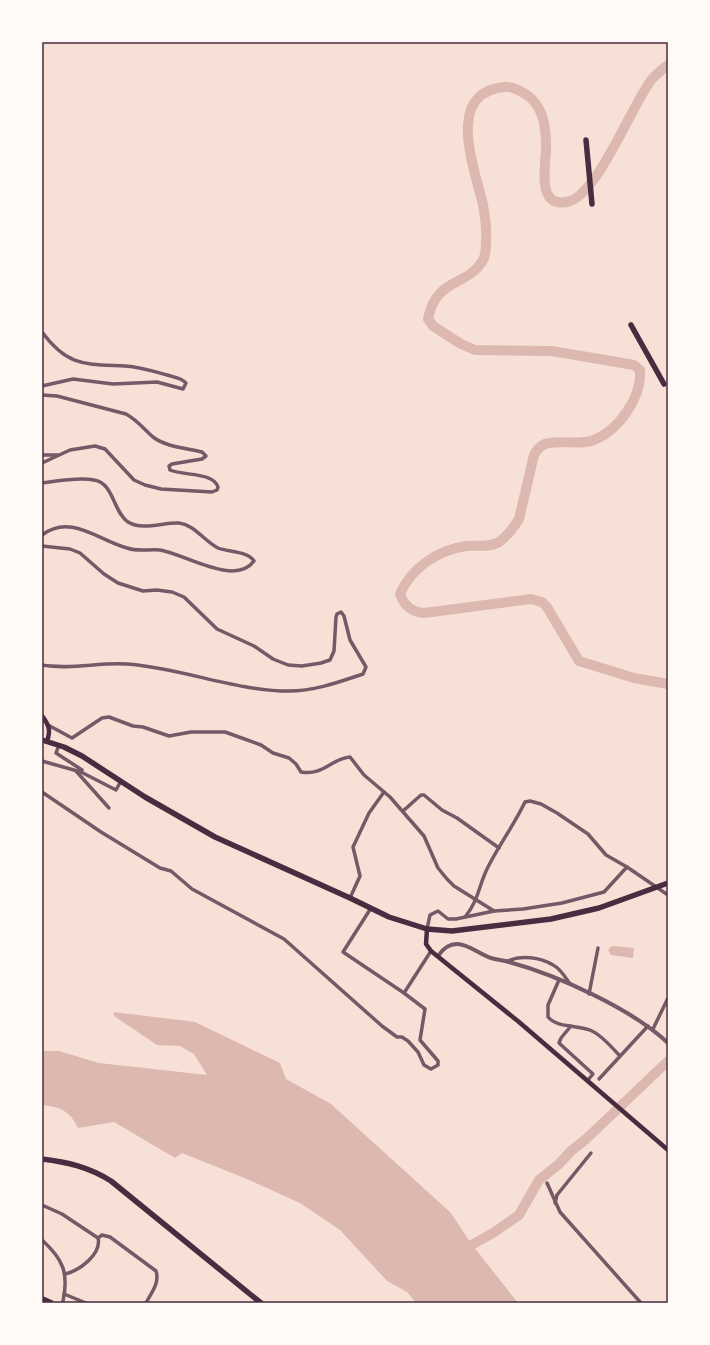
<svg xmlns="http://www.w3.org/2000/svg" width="710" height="1345" viewBox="0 0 710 1345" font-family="Inter,sans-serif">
	<rect width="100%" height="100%" fill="#f7e1d7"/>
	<g fill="#dcb8b0">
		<path d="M612,946L634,948L633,958L611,955L608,950Z"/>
		<path d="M114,1012L195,1022L280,1063L286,1079L331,1104L451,1213L470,1242L518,1303H416L407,1292L387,1281L340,1230L300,1203L247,1179L182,1153L175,1158L114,1122L78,1128C69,1110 62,1108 43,1105L42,1051H59L99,1063L207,1075L194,1054L180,1046L157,1045L114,1016Z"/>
	</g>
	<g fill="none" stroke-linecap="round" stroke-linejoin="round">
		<g stroke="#dcb8b0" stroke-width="10">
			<path d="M668,65C662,69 657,74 652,79C632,104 597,197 567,202C533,208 548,157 546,141C545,122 542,106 527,95C521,91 511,86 504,87C444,93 475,169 483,205C485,216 487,230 486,241C486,248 486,256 482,262C465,287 436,278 428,319L433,326L461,344L475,350L552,351L634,365L640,370C642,397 619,430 594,440C579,446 559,439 545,444C540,446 536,451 534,455L519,519C514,527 507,536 499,542C490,548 476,545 466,546C438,550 411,568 400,594C404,606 412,612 424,613L531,599L542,602L547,607L579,661L634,678L668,684"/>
			<path d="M464,1254L466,1248L493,1233L519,1215L539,1180L559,1164L571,1151L586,1139L668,1061"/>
		</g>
		<g stroke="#755966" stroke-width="3.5">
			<path d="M42,332C68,367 85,364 125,366C140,367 153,371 167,375C173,377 182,378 186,383L183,389L157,382L113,384L73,379L42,386"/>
			<path d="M42,395L57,396L126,414C137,420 144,429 153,437C166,447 186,448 202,452L206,456L202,459L172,464L169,466L170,470C184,476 213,472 218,487L217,490L212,492L161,489L145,485L134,480L105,449L95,446L70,450L42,463"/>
			<path d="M42,455H58"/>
			<path d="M42,483C58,481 78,477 94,480C114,483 113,512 128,522C142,531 164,522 179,523C195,525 204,541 218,548C228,552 248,551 254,561C235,587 185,554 160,550C149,549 138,552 127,548C99,541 71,513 42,535"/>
			<path d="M42,546L70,549L80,553L104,574L118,583L143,591L157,590L172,592L184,597L217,629L254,646L273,659L288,665L302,666L321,663L330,660L334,651L336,617L337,614L341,612L344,616L350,640L366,667L363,674C339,682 315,691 289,691C235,691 182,668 127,664C99,662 71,670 42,665"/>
			<path d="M48,725L72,738L102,718L109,717L133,726L143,727L169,736L191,732H225L261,745L273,753L289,758L296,764L301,772C324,776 332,758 350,757L364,775L390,797L424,836L438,868L447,879L454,886L494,911"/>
			<path d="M59,745L56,753L82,770L81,772"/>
			<path d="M42,761L81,772L116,790L121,781"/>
			<path d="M76,771L109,808"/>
			<path d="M42,792L101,832L160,868L171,871L192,889L284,939L382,1026L397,1037H402L408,1041L418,1052L424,1065L431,1069L438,1065V1061L420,1040L425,1009L404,993L431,951"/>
			<path d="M403,811L421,795H424L442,810L457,818L499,848"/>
			<path d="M350,898L360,876L353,847L369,813L384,792"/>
			<path d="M371,908L343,952L404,993"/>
			<path d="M465,917C479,900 479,884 488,867C499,845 514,825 525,802L530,801L541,804L557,813L588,834L606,855L627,867L668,895"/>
			<path d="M427,929L430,915L438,911L448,919H456L494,911L523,909L562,903L604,892L627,867"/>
			<path d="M508,961C521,955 540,957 553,965C561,969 565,977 570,984"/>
			<path d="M559,980L548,1005V1017C558,1029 578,1024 592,1031C603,1036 612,1048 620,1056"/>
			<path d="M589,994L598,948"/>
			<path d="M571,1026L561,1038L559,1043L593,1074L588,1080"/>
			<path d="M653,1029L668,998"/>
			<path d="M599,1079L648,1026"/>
			<path d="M547,1183L560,1212L641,1303"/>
			<path d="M555,1203L557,1195L591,1153"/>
			<path d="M42,1205L62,1214L98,1238C102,1254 79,1271 65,1274"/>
			<path d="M98,1238L102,1235L110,1237L156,1271C160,1283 151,1293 146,1303"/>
			<path d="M42,1240C63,1259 69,1273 63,1301"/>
			<path d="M64,1294L86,1303"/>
		</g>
		<path stroke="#755966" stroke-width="4" d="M438,956C442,950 449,944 457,944C469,944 480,955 491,958C497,960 503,960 509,962C557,975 632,1009 668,1043"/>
		<g stroke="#4a2c40" stroke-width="4.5">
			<path d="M42,716C49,725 51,730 47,741"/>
			<path d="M427,929L426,944L431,951L519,1022L668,1150"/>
		</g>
		<g stroke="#4a2c40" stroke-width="5.5">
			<path d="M586,140L592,204"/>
			<path d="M631,325L664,384"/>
			<path d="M42,740L64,747L82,756L145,797L215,837L350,898L389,917L427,929L452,931L551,919L599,908L668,883"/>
			<path d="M42,1159C67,1162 89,1167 111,1181L261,1303"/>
		</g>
		<path stroke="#4a2c40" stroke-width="6" d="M42,1299L51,1303"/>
	</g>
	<rect width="710" height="1345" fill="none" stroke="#fffaf5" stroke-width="86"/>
	<rect x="43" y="43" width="624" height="1259" fill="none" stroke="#4a2c40" stroke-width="1.5"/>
</svg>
